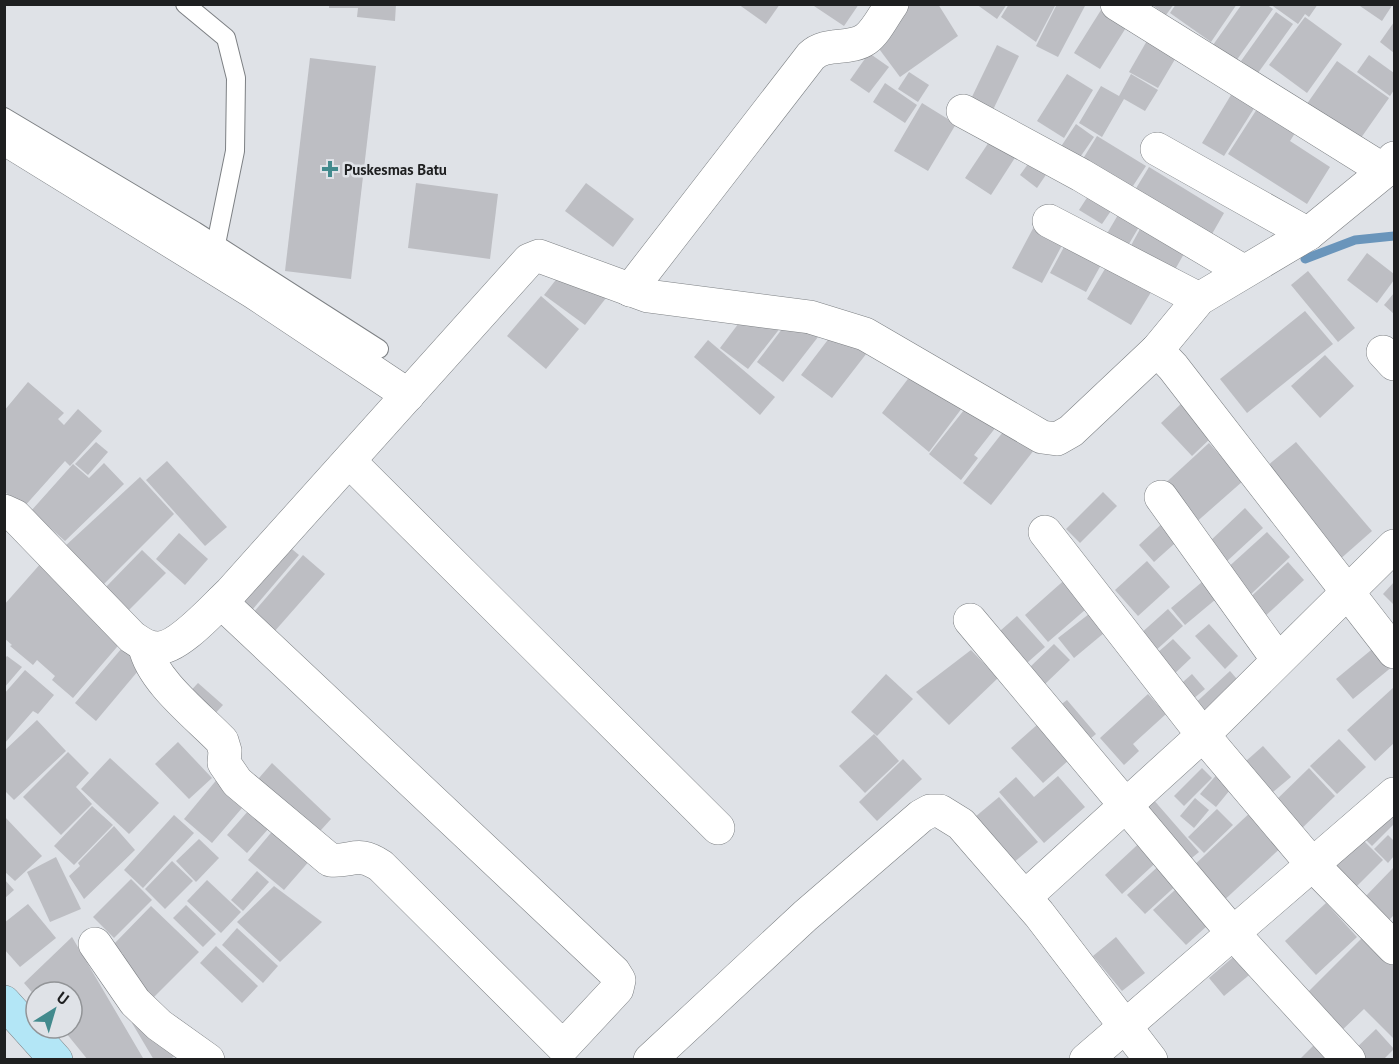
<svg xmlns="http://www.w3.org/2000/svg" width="1399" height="1064" viewBox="0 0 1399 1064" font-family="'PT Sans',sans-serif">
	<rect width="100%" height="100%" fill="#dfe2e7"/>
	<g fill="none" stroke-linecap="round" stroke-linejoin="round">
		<path stroke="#6a95bb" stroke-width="9" d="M1305,259L1355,240L1394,236"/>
	</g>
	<g fill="#bdbec3">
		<path d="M329,4H396L395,21L357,17L358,8H329Z"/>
		<path d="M738,4H780L766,24Z"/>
		<path d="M811,4H859L844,26Z"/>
		<path d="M897,4H938L958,36L900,77L871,38Z"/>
		<path d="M976,4H1007L997,19Z"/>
		<path d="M1009,4H1056L1036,42L1001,17Z"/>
		<path d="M1057,4H1086L1058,57L1036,46Z"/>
		<path d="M1151,4H1174L1166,15Z"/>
		<path d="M1176,4H1237L1211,42L1170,13Z"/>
		<path d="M1242,4H1266L1273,9L1236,61L1213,45Z"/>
		<path d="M1270,4H1318L1309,17L1305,14L1298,24Z"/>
		<path d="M1357,4H1393L1382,21Z"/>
		<path d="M1101,10L1127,26L1100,69L1074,53Z"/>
		<path d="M1276,12L1293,24L1258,73L1241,61Z"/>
		<path d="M1305,17L1342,44L1307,93L1269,65Z"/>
		<path d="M1394,22V53L1380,42Z"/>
		<path d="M1152,32L1181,49L1158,88L1129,72Z"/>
		<path d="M997,45L1019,56L991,114L969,103Z"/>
		<path d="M869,53L889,67L869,93L850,80Z"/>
		<path d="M1369,55L1394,73V90L1390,96L1357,72Z"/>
		<path d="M310,58L376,66L351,279L285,271Z"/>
		<path d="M1337,61L1389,98L1356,145L1304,108Z"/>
		<path d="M909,72L929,85L918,102L898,89Z"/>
		<path d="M1067,74L1093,90L1064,138L1037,121Z"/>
		<path d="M1131,74L1158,90L1145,111L1124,99L1102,137L1079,123L1101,86L1119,96Z"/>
		<path d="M885,83L917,105L905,123L873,102Z"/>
		<path d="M1237,85L1260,99L1224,156L1202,143Z"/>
		<path d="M1264,98L1302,122L1290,141L1330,167L1307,204L1228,154Z"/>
		<path d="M922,103L956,124L928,171L894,151Z"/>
		<path d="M1076,124L1094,137L1074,166L1056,154Z"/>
		<path d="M995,133L1020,150L991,195L965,178Z"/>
		<path d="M1097,136L1146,166L1129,192L1081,162Z"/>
		<path d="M1036,153L1054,163L1037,188L1020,175Z"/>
		<path d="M1149,167L1224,213L1208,241L1132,195Z"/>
		<path d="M416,183L498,194L490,259L408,248Z"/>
		<path d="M586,183L634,219L613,247L565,211Z"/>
		<path d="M1094,187L1117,202L1102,224L1079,210Z"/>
		<path d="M1122,208L1143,220L1126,249L1105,237Z"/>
		<path d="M1146,218L1190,243L1172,275L1128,251Z"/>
		<path d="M1038,219L1068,234L1042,283L1012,268Z"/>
		<path d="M1071,234L1107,254L1086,292L1050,273Z"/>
		<path d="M1367,253L1394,274V280L1377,303L1347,280Z"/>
		<path d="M1112,257L1156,284L1131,325L1087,299Z"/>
		<path d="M1308,271L1355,328L1338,342L1291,285Z"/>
		<path d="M562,272L606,298L585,325L544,295Z"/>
		<path d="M1394,293V314L1384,305Z"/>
		<path d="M541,296L579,329L546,369L507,336Z"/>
		<path d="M748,311L788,318L748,369L720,348Z"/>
		<path d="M1305,311L1333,344L1247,413L1220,379Z"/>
		<path d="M791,317L818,337L783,382L757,362Z"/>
		<path d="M848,332L870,349L832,398L801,375L830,337L839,344Z"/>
		<path d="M708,340L775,397L760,415L694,357Z"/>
		<path d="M1325,355L1354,386L1320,418L1291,386Z"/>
		<path d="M917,367L965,404L929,452L882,413Z"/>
		<path d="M28,382L64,413L58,419L64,425L78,409L102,431L70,466L65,461L23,508L4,491V411Z"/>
		<path d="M1183,402L1214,435L1192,456L1161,423Z"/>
		<path d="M968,405L996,427L974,455L978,458L961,480L929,454Z"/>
		<path d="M1010,423L1038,445L991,505L963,483Z"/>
		<path d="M96,442L108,452L88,475L75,464Z"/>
		<path d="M1296,442L1372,531L1338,561L1261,471Z"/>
		<path d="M1209,443L1243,481L1193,525L1159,489Z"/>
		<path d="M167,461L227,527L205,546L146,480Z"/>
		<path d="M104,463L124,484L65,541L31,511L73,464L89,478Z"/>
		<path d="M140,477L174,514L100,588L63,548Z"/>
		<path d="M1103,492L1117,506L1080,543L1066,529Z"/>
		<path d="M1245,508L1263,528L1225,563L1207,544Z"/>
		<path d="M1167,519L1183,536L1154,562L1139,545Z"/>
		<path d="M1267,532L1290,557L1248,597L1224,571Z"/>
		<path d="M179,533L208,559L185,585L156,559Z"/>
		<path d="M280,539L299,555L247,616L231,594Z"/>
		<path d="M142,550L166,573L121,618L104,589Z"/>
		<path d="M303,555L325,574L274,632L253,613Z"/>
		<path d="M1147,561L1170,587L1138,616L1115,590Z"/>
		<path d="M42,562L123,640L73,698L52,680L55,676L37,660L33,665L10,646L12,645L4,638V605Z"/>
		<path d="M1288,562L1304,580L1261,620L1244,603Z"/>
		<path d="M1069,576L1093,603L1048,642L1025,615Z"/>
		<path d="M1202,582L1216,599L1185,625L1171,608Z"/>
		<path d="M1394,582V605L1383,594Z"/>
		<path d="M1168,609L1183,626L1154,652L1139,635Z"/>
		<path d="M1089,614L1104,633L1074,658L1058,638Z"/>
		<path d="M1017,616L1045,647L1019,670L992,638Z"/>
		<path d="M1209,624L1238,656L1225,669L1195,636Z"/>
		<path d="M1173,639L1191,658L1171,677L1148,661Z"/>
		<path d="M1054,644L1070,660L1045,684L1029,668Z"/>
		<path d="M1376,646L1393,666L1353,699L1336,679Z"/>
		<path d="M122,648L143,665L96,721L75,703Z"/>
		<path d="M971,650L998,678L949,725L916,692Z"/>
		<path d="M7,656L22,667L4,688V659Z"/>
		<path d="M25,670L54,695L38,714L33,711L4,744V694Z"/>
		<path d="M1230,671L1243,686L1202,723L1189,709Z"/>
		<path d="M886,674L913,699L877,736L851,712Z"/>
		<path d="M1192,674L1205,689L1187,704L1175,689Z"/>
		<path d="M198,683L223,705L210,719L185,697Z"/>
		<path d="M1394,687V743L1375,761L1347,730Z"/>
		<path d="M1148,694L1166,714L1133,744L1139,751L1124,765L1100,738Z"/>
		<path d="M1067,700L1096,734L1080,747L1051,712Z"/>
		<path d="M1047,716L1078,752L1043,783L1011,748Z"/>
		<path d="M37,720L66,751L14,800L6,792L4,794V751Z"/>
		<path d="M874,734L899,761L865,793L839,766Z"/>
		<path d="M1339,739L1366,767L1337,794L1310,766Z"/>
		<path d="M178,742L212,778L189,799L155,764Z"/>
		<path d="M1263,746L1291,777L1273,792L1246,761Z"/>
		<path d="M68,752L89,773L76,787L92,804L61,835L23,797Z"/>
		<path d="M110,758L159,803L129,834L81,789Z"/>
		<path d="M903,759L922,779L877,821L859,802Z"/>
		<path d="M272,763L331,819L311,841L252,786Z"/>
		<path d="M1202,768L1212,778L1184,806L1174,796Z"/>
		<path d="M1309,768L1335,796L1295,835L1269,807Z"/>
		<path d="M1219,772L1234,785L1216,807L1200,794Z"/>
		<path d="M1058,776L1085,807L1044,843L999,792L1016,777L1034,797Z"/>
		<path d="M219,777L248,801L212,843L184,819Z"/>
		<path d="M999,797L1038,842L1007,868L969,822Z"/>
		<path d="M1152,798L1199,852L1182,866L1135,813Z"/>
		<path d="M1195,798L1209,810L1194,828L1180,816Z"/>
		<path d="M256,802L277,819L247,853L227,835Z"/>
		<path d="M92,806L113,825L74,865L54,846Z"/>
		<path d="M1217,809L1233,825L1204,853L1188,837Z"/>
		<path d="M1254,809L1286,843L1220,904L1189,870Z"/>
		<path d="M1387,810L1394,818V824L1372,846L1362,836Z"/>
		<path d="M174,815L194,833L143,888L124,870Z"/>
		<path d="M4,816L42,856L15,881L4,871Z"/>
		<path d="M114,826L135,850L84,899L69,876L80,866L78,863Z"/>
		<path d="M275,828L311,859L284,890L248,860Z"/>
		<path d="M1388,835L1394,841V856L1388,863L1374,849Z"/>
		<path d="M1147,836L1164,855L1122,894L1105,875Z"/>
		<path d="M1360,837L1383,860L1349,894L1325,871Z"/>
		<path d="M199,839L219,858L196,882L176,861Z"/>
		<path d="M56,857L81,909L50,922L27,872Z"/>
		<path d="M172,861L193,881L165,909L145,889Z"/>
		<path d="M1163,862L1181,881L1145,914L1127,895Z"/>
		<path d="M1394,867V915L1388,921L1364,898Z"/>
		<path d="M257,871L269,882L243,911L231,900Z"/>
		<path d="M4,879L14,890L4,899Z"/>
		<path d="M131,879L152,900L114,938L93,917Z"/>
		<path d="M207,880L241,912L221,933L187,901Z"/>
		<path d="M1186,880L1218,916L1186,945L1153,910Z"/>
		<path d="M274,886L322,922L280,962L237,922Z"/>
		<path d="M1326,903L1357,937L1316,975L1285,941Z"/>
		<path d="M28,904L56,938L20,967L4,949V923Z"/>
		<path d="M186,905L216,934L203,947L173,918Z"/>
		<path d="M151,906L199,952L148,1003L113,965L123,954L113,945Z"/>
		<path d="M237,928L278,966L263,983L222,945Z"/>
		<path d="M1365,935L1394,965V1039L1364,1009L1337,1035L1301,999Z"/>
		<path d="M72,937L143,1058L141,1060H88L62,1028H72V992H36V997L24,983Z"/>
		<path d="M1116,937L1145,973L1122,991L1093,956Z"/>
		<path d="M216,946L258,986L242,1003L200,963Z"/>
		<path d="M1238,953L1254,971L1224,996L1209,978Z"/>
		<path d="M145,1015L177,1055L168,1060H154L132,1023Z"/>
		<path d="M1376,1029L1394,1049L1383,1060H1355L1350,1054Z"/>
		<path d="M1322,1037L1343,1060H1299Z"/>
	</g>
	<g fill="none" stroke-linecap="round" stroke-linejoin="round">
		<defs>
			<g id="service">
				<path d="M185,4L226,38L236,78L235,151L216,244"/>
				<path d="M4,117L195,231L379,349"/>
			</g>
			<g id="minor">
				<path d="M1117,4L1385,171"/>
				<path d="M963,111L1081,175L1243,271"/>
				<path d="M4,138L255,293L408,395"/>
				<path d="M1157,149L1308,234"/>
				<path d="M1049,221L1199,299"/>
				<path d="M630,290L811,56C827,41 849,51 866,39C876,32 884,15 892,4"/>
				<path d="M1157,350L1173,367L1394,652"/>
				<path d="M1383,352L1394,364"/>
				<path d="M349,461L718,828"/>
				<path d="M1161,497L1278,660"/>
				<path d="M4,511L15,516L132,637C141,643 147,648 158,648C179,648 214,608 230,593L529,260L539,256L648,296L810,317L865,334L1042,437L1057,439L1071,431L1157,350L1199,299L1308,234L1385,171L1394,158"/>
				<path d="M1045,532L1203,735L1312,864L1394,948"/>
				<path d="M970,620L1233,933L1349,1060"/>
				<path d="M145,647C152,681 198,716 222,741L225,751L224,763L237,782L330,860C353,862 357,850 381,866L563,1047L617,989L619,980L614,972L221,602"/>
				<path d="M1025,897L1203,735L1394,546"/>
				<path d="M95,944L135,1002L159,1025L208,1060"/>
				<path d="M650,1060L805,916L921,816L930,811H940L961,824L1039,914L1151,1060"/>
				<path d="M1086,1060L1394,794"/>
			</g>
			<path id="secondary" d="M4,1002L56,1060"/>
		</defs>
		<use href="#service" stroke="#7d8084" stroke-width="20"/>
		<use href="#minor" stroke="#7d8084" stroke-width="34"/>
		<use href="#secondary" stroke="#7d8084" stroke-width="34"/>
		<use href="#service" stroke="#fff" stroke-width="18"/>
		<use href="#minor" stroke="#fff" stroke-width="33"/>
		<use href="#secondary" stroke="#b3e6f6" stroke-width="33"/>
	</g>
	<path fill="#428a8d" stroke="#dfe2e7" stroke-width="2" d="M327 160h6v6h6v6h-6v6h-6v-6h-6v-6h6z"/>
	<g text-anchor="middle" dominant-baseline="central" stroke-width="5" stroke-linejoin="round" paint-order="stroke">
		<g font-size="15" font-weight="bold" fill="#1e1f20" stroke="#dfe2e7" text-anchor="start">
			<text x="344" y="169">Puskesmas Batu</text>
		</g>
	</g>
	<rect width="1399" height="1064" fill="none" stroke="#1e1f20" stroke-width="12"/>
	<g transform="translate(54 1010) rotate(37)"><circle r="28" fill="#dfe2e7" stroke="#929497" stroke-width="1.5"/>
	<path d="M0-4.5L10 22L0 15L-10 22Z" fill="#428a8d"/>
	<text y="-9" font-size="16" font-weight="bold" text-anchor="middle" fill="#1e1f20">U</text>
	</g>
</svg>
